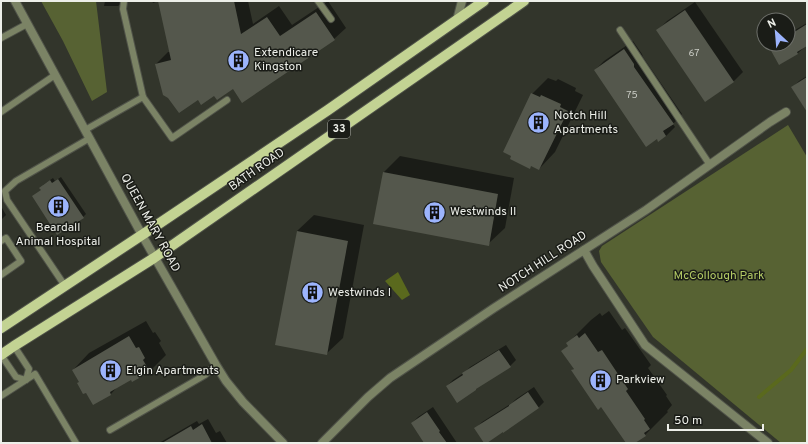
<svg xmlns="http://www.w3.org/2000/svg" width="808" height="444" viewBox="0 0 808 444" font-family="Overpass,sans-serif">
	<rect width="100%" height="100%" fill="#32352b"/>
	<g fill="#576233">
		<path d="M41,1H96L107,92L92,101L63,41Z"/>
		<path d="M788,125L807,157V443H781L653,337L601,262L599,251L602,246Z"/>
	</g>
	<path fill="#5a691d" d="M398,272L410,295L402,300L385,281Z"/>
	<g fill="#0007">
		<path d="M105,1H121V4L118,6H104Z"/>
		<path d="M152,1H248L253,24L279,6L292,25L328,1L346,28L334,39L233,88L214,95L198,98L156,64L168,52H170L159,1L153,3Z"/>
		<path d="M695,2L743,72L734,81L706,100L658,30L667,21Z"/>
		<path d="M807,23V45L798,53L780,64L770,47L773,44H788V34Z"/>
		<path d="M633,41L642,54L643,57L682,114L673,124L675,127L666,136L595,70L604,61Z"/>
		<path d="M807,76V100L793,87L799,81Z"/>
		<path d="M548,78L556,81L558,79L576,88L575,91L583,95L555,152L539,169L532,94Z"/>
		<path d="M400,156L514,178L505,228L488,244L374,223L384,172Z"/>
		<path d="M61,177L86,214L83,217L43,185L53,178L55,181Z"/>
		<path d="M1,206L6,215L1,220Z"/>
		<path d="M314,215L364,225L343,338L326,354L297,231Z"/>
		<path d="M609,311L622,330L625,328L651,365L648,368L667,395L666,396L672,405L667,411L668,412L645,435L628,443H627L601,406L572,370L575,368L563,351L569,345L568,343L591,320L600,313L602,316Z"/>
		<path d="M146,321L153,333L155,332L161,341L159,343L166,355L150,371L132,381L131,379L118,386L111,394L93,404L73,370L89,353Z"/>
		<path d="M506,345L516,360L510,366L447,386L453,380L465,372L470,367Z"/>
		<path d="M534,387L544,402L538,408L476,428L482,422L512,403L516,399Z"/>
		<path d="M433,407L457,443H423L424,441L412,423L418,417Z"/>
		<path d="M208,419L216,433L220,431L227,443H159L197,421L199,424Z"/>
	</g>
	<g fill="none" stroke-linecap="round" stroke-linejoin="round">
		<path stroke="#5a691d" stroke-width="4" d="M759,397L791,370L807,349"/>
	</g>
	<g fill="#54574c">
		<path d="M158,1H234L241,34L267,17L280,36L316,12L335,40L242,103L233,89L217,100L214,96L201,105L198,100L179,113L168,98L163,95L155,64L171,60Z"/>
		<path d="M685,10L734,82L705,102L656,30Z"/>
		<path d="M807,24V46L797,52L798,54L779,65L769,47L774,44H788V36Z"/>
		<path d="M624,49L634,64V67L674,124L663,131L666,136L658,142L657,139L646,147L594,70Z"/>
		<path d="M807,77V112L791,87Z"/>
		<path d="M531,93L540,97L541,95L561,104L560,107L568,111L539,170L531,166L530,169L510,159L511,156L503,152Z"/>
		<path d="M383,172L498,194L489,246L373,224Z"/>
		<path d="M58,179L84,218L57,235L32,196L41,190L39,188L50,180L52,183Z"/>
		<path d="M297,231L348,241L327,355L275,345Z"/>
		<path d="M585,333L598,352L602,350L628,389L626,391L645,419L644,420L650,429L644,433L646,436L635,443H626L601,407L598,410L571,370L574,369L561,351L568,346L566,343L577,335L579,338Z"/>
		<path d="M129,336L136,348L139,347L145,358L143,360L150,372L132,382L131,380L110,392L111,395L93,405L86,393L83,394L77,383L79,382L72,370Z"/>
		<path d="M499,350L511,367L476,389V390L457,403L446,386L463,375L462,373Z"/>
		<path d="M528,392L539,408L503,433V432L487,443H484L474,428L509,406V405Z"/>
		<path d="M427,412L440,431L439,432L447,443H424L411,423Z"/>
		<path d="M202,424L212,443H162L191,426L193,430Z"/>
	</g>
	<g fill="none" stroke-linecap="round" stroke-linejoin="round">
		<defs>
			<g id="service">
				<path d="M124,1L123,9L143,97"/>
				<path d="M318,1L331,19"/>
				<path d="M620,30L710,165"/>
				<path d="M1,38L27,24"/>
				<path d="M1,112L55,75"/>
				<path d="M85,130L143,97L172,138L227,100"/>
				<path d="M1,241L6,238L21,261L1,275"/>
				<path d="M65,286L7,200L5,191L16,181L90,138"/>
				<path d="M1,355L16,377L26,380L29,369L14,346"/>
				<path d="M1,396L35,374L76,443"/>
				<path d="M110,430L205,375L216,365"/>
			</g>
			<g id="minor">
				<path d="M15,1L142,235"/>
				<path d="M457,20L462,1"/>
				<path d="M584,250L593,266L645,345L768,443"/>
				<path d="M322,443L368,397L390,378L494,308L646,210L770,122L786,112"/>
			</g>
			<path id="tertiary" d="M142,235L216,365L226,381L243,402L283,443"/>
			<g id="primary">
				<path d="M1,328L157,225L328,110L484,1"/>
				<path d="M1,355L14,346L154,258L524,1"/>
			</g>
		</defs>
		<use href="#service" stroke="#505349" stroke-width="8"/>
		<use href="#minor" stroke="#505349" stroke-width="10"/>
		<use href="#tertiary" stroke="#505349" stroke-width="10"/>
		<use href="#primary" stroke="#505349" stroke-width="12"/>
		<use href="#service" stroke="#7b8365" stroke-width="6"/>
		<use href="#minor" stroke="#7b8365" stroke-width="8"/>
		<use href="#tertiary" stroke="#7b8365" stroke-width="8"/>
		<use href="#primary" stroke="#c3d393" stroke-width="10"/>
	</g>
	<defs>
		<symbol id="building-disc" viewBox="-11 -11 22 22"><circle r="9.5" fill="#9cb4fd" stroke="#1a1c17"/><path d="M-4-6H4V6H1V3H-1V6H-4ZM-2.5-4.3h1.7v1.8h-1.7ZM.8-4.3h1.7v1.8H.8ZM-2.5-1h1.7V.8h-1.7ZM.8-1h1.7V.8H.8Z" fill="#111"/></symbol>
	</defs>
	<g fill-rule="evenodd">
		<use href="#building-disc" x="226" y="48" width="25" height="25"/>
		<use href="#building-disc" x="526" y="110" width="25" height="25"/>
		<use href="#building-disc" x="46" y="194" width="25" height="25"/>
		<use href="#building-disc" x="422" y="200" width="25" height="25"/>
		<use href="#building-disc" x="300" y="280" width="25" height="25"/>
		<use href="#building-disc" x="98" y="358" width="25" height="25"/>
		<use href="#building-disc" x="588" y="368" width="25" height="25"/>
	</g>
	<g text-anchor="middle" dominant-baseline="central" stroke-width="3" stroke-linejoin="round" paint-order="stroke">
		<g font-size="10" fill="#c7c9c2">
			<text x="694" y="53">67</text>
			<text x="632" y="95">75</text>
		</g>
		<rect fill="#1a1c17" stroke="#aeb0aa" stroke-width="1" x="328" y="120" width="22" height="18" rx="3"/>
		<g font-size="11" font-weight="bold" fill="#edefe9">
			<text x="339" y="129">33</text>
		</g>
		<g font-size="12" fill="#edefe9" stroke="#1a1c17" text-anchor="start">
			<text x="254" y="53">Extendicare<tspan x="254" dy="14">Kingston</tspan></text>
			<text x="554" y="116">Notch Hill<tspan x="554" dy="14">Apartments</tspan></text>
			<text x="450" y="212">Westwinds II</text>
			<text x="58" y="228" text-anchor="middle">Beardall<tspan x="58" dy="14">Animal Hospital</tspan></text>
			<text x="328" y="293">Westwinds I</text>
			<text x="126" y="371">Elgin Apartments</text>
			<text x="616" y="380">Parkview</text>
		</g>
		<g font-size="12" fill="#edefe9" stroke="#1a1c17">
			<text transform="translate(257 170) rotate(-35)">BATH ROAD</text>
			<text transform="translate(150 223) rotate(61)">QUEEN MARY ROAD</text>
			<text transform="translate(543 262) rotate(-33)">NOTCH HILL ROAD</text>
		</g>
		<g font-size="12" fill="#b3ca64" stroke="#1a1c17">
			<text x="719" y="276">McCollough Park</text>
		</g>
	</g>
	<rect width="808" height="444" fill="none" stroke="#edefe9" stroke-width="4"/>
	<g transform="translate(776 32) rotate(334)"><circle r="19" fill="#1a1c17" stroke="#6e706b"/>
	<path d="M0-3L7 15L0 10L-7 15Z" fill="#9cb4fd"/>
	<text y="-6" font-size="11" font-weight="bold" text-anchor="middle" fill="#edefe9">N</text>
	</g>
	<path d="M668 424v6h95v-6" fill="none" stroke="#edefe9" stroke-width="2"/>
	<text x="674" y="424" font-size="12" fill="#edefe9" stroke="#1a1c17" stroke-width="3" paint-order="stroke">50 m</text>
</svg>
